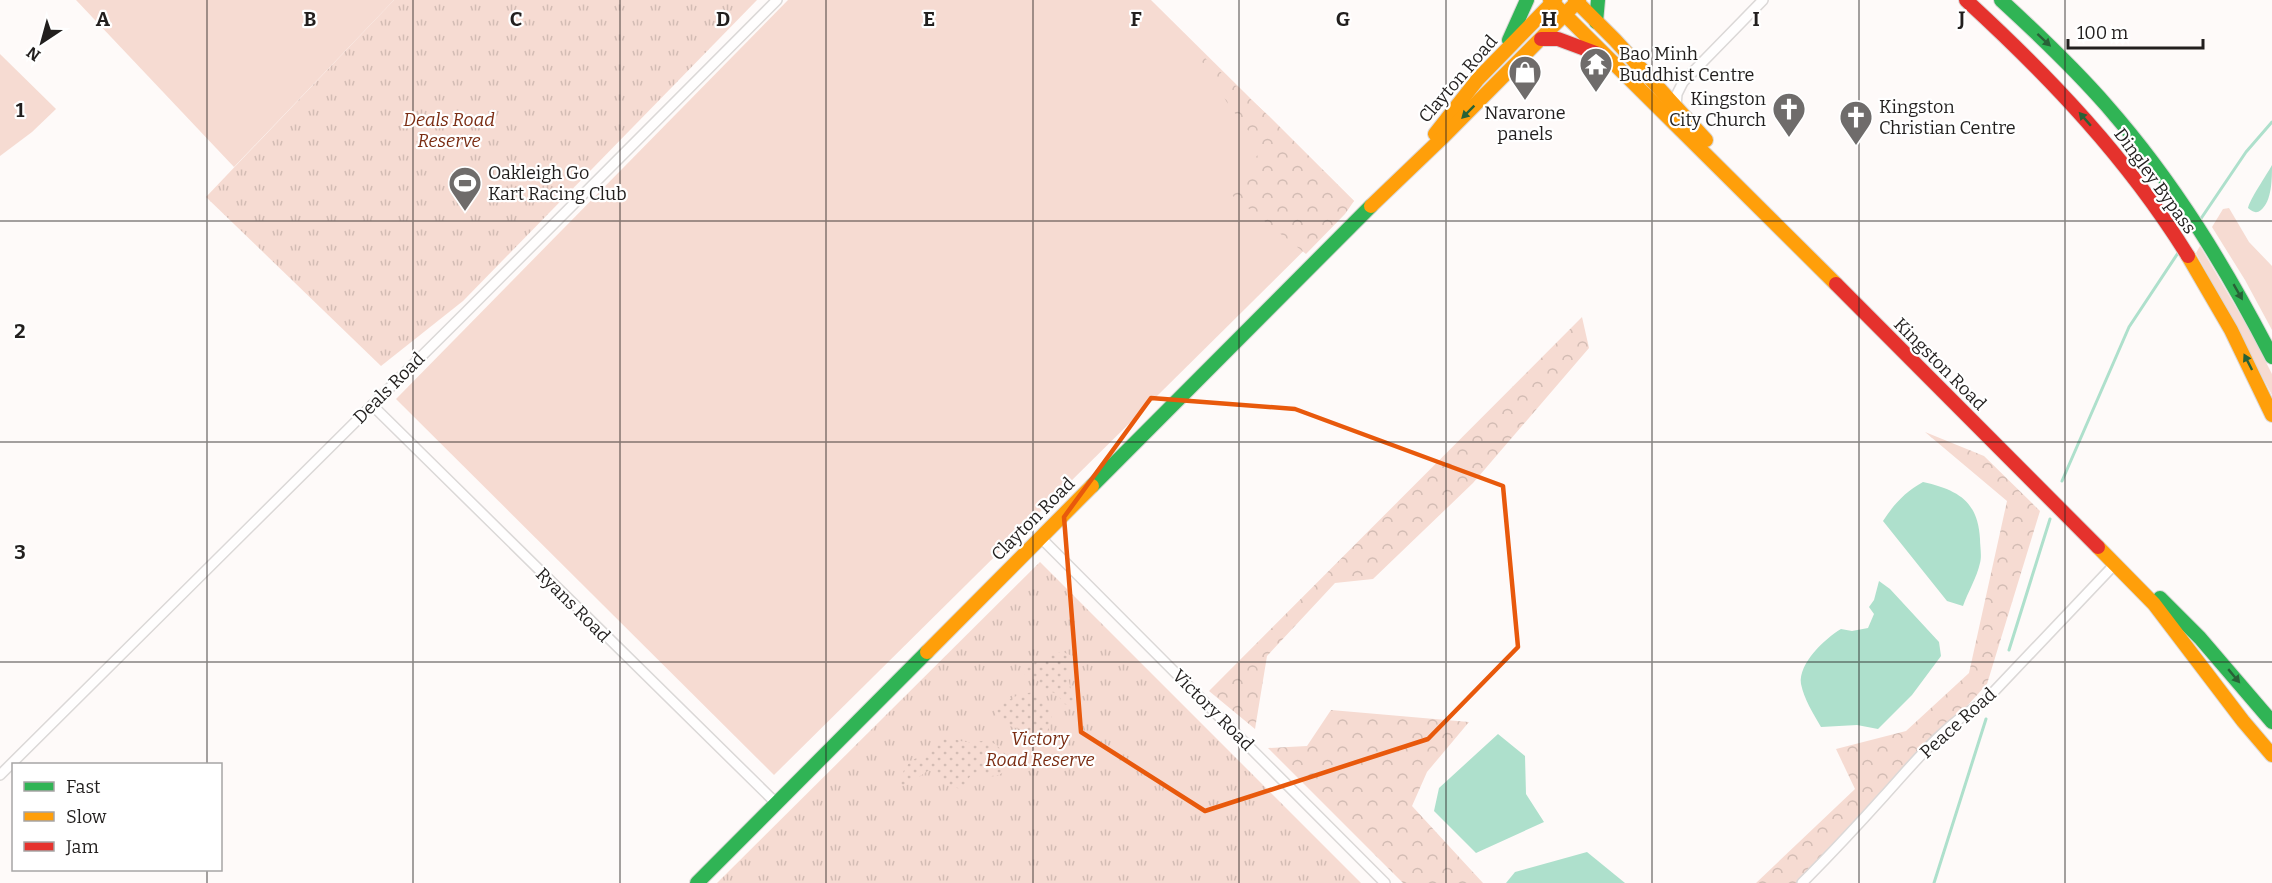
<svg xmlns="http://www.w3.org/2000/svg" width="2272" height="883" font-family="Bitter,serif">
  <defs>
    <pattern id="forest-crowns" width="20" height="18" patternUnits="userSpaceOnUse" patternTransform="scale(1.5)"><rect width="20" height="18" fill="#f6dbd2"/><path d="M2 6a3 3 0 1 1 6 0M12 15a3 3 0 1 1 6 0" fill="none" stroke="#d3bcb4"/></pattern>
    <pattern id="park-tufts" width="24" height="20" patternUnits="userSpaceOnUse" patternTransform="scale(1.5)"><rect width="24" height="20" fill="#f6dbd2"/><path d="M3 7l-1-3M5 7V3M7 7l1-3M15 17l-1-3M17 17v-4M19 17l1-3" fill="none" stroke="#d3bcb4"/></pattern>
    <pattern id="garden-dots" width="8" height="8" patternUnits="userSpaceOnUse" patternTransform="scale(1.5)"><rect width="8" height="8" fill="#f6dbd2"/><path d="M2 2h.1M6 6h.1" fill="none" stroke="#d3bcb4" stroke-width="1.8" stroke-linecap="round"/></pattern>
  </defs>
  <rect width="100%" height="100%" fill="#fefaf9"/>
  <g fill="#f6dbd2">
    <polygon points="76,0 394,0 234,167"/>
    <polygon points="788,0 1151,0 1354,201 774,775 396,399"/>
    <polygon points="0,54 56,109 32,132 0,156"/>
    <polygon points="2229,208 2249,242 2272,266 2272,330 2245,280 2212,227 2223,209"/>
    <polygon points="2200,246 2250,331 2272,374 2272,395 2196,253"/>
  </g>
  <g fill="url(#forest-crowns)">
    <polygon points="1193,47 1269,116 1354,201 1345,214 1306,254 1229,193 1262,149 1228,104"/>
    <polygon points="1582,317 1589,348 1473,483 1373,579 1335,583 1267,656 1255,729 1209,691"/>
    <polygon points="1925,432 1984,456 2040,511 1987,684 1883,799 1797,883 1756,883 1855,789 1836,749 1906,731 1969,673 2007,501"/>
    <polygon points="1331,710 1469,722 1427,772 1412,806 1483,883 1403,883 1268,748 1307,746"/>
  </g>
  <g fill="url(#park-tufts)">
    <polygon points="394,0 757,0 463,301 381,366 206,197"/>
    <polygon points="1040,562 1361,883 717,883"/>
  </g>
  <g fill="url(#garden-dots)">
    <polygon points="1063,652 1070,655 1067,673 1074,702 1070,705 1064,704 1057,694 1044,689 1036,678 1029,678 1025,675 1024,669 1053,653"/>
    <path d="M 1036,692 L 1052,710 C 1052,717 1052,728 1045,732 C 1038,735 1032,731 1026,730 C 1014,728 991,723 996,707 L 1020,694 Z"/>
    <path d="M 947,736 C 953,738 960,742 967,742 C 989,742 988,735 1006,755 L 1006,771 C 995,778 989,778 977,772 L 971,775 L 962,788 C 946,790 943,777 930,770 C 919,774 913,787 901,785 C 900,776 905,765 913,760 C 920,756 916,761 922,757 C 932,749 934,739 947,736 Z"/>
  </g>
  <g fill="#aee0cc">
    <path d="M 2272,165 C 2272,179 2272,201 2261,210 C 2256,214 2253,212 2248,208 C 2250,199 2266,176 2272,165 Z"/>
    <path d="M 1923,482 C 1958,490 1978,501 1980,539 C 1980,546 1982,556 1980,563 C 1977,577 1968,592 1963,606 L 1947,601 L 1883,521 C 1894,504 1905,492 1923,482 Z"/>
    <path d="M 1879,581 L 1890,589 L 1939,642 L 1941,656 L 1912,695 L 1878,729 L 1857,725 L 1821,727 C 1813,713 1804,699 1801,684 C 1798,663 1826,638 1841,629 L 1852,631 L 1868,628 L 1874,614 L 1869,607 L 1874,600 Z"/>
    <polygon points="1498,734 1525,756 1526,794 1544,822 1476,853 1434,811 1439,788"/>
    <polygon points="1587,852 1625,883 1506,883 1515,872"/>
  </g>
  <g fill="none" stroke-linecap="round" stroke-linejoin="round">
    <g stroke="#aee0cc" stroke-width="3">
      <polyline points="2200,220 2246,152 2272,122"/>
      <polyline points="2062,481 2129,327 2178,253"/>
      <polyline points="2009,650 2050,519"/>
      <polyline points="1934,883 1986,719"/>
    </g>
    <defs>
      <g id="street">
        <polyline points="1676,107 1677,94 1683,82 1763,0"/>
        <polyline points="372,405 776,803"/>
        <polyline points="1040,537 1385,883"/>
        <polyline points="0,775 464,314 777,0"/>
        <path d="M 1802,883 C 1830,855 1857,826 1884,796 C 1914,763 1944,725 1984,702 L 2115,564"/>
      </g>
      <g id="fast">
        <path d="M 2001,0 C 2038,34 2074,68 2107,106 C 2174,182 2226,268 2272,357"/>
        <polyline points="1596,22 1598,0"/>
        <polyline points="1509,40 1527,0"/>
        <polyline points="1092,486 1371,206"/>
        <polyline points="2160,598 2200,638 2272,722"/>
        <polyline points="697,883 927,652"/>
      </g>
      <g id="slow">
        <polyline points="1550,0 1836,284"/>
        <polyline points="1575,0 1615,40 1706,140"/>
        <polyline points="1435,134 1478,79 1555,0"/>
        <polyline points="1371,206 1442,138 1579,0"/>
        <polyline points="2188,256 2231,330 2272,415"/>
        <polyline points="2098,547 2154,604 2243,721 2272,755"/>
        <polyline points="927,652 1092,486"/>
      </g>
      <g id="jam">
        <path d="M 1966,0 C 2050,77 2128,159 2188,256"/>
        <polyline points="1541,39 1558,39 1601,55"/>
        <polyline points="1836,284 2098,547"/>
      </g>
    </defs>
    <use href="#street" stroke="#dbd8d7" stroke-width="12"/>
    <use href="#fast" stroke="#dbd8d7" stroke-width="16"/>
    <use href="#slow" stroke="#dbd8d7" stroke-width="16"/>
    <use href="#jam" stroke="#dbd8d7" stroke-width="16"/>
    <use href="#street" stroke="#fffefe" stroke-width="9"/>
    <use href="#fast" stroke="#30b455" stroke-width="14"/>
    <use href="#slow" stroke="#ff9f0a" stroke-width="14"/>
    <use href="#jam" stroke="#e5322d" stroke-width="14"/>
  </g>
  <defs><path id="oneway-solid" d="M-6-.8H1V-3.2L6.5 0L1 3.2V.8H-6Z" transform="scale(1.5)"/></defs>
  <g fill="#286237">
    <use href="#oneway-solid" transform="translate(2044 40) rotate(43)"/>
    <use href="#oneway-solid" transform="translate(1468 112) rotate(135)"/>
    <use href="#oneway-solid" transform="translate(2085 119) rotate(-131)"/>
    <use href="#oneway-solid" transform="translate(2238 292) rotate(60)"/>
    <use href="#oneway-solid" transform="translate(2248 362) rotate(-117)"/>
    <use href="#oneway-solid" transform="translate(2234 676) rotate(50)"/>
  </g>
  <path fill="none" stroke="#e8590c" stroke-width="4.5" stroke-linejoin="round" d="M 1151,398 L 1295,409 L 1503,486 L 1518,647 L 1428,739 L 1205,811 L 1081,732 L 1064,517 Z"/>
  <path fill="none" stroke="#221f1e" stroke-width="1.5" stroke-opacity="0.55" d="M 207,0 L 207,764M 413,0 L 413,883M 620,0 L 620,883M 826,0 L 826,883M 1033,0 L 1033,883M 1239,0 L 1239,883M 1446,0 L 1446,883M 1652,0 L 1652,883M 1859,0 L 1859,883M 2065,0 L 2065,883M 0,221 L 2272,221M 0,442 L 2272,442M 0,662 L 2272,662M 207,870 L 207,883"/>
  <defs>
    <symbol id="temple-pin" viewBox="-11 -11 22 30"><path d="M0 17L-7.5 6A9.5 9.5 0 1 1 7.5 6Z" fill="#6f6c6b" stroke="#fff"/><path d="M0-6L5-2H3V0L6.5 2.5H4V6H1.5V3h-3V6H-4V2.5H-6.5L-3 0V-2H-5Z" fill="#fff"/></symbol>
    <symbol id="shop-pin" viewBox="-11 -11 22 30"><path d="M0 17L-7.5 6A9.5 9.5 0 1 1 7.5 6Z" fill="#6f6c6b" stroke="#fff"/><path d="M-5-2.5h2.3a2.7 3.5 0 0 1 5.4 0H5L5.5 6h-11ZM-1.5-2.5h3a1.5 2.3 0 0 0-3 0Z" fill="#fff"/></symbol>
    <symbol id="church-pin" viewBox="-11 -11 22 30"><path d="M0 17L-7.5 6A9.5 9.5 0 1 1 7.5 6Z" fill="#6f6c6b" stroke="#fff"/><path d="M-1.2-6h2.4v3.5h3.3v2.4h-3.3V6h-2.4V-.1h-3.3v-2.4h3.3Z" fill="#fff"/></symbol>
    <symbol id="stadium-pin" viewBox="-11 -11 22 30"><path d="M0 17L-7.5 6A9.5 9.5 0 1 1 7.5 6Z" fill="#6f6c6b" stroke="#fff"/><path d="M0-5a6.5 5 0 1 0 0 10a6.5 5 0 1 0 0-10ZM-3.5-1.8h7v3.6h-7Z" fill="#fff"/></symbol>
  </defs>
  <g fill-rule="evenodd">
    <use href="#temple-pin" x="1577" y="45" width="38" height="52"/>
    <use href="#shop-pin" x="1506" y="53" width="38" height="52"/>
    <use href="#church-pin" x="1770" y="90" width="38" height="52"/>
    <use href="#church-pin" x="1837" y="98" width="38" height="52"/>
    <use href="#stadium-pin" x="446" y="164" width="38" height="52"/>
  </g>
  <g text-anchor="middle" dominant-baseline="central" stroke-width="4.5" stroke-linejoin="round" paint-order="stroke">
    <g font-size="18" fill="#221f1e" stroke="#fff" text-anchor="start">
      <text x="1619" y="54">Bao Minh<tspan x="1619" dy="21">Buddhist Centre</tspan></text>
      <text x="1766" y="99" text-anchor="end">Kingston<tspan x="1766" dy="21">City Church</tspan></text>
      <text x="1879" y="107">Kingston<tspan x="1879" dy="21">Christian Centre</tspan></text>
      <text x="1525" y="113" text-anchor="middle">Navarone<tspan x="1525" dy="21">panels</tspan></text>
      <text x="488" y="173">Oakleigh Go<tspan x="488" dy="21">Kart Racing Club</tspan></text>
    </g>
    <g font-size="18" fill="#221f1e" stroke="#fff">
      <text transform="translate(1458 79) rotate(-49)">Clayton Road</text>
      <text transform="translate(2155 181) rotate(54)">Dingley Bypass</text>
      <text transform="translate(1940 364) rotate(45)">Kingston Road</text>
      <text transform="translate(389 388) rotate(-45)">Deals Road</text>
      <text transform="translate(1033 519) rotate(-45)">Clayton Road</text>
      <text transform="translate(573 605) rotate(45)">Ryans Road</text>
      <text transform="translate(1213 710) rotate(45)">Victory Road</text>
      <text transform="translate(1958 723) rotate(-42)">Peace Road</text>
    </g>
    <g font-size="18" font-style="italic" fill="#7a2c12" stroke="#fff">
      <text x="449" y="120">Deals Road<tspan x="449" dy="21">Reserve</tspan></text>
      <text x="1040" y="739">Victory<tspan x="1040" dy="21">Road Reserve</tspan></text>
    </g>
  </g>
  <g font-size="20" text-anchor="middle" font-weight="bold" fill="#221f1e" stroke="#fff" stroke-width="4.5" stroke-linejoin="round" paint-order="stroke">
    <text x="103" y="26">A</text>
    <text x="310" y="26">B</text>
    <text x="516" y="26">C</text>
    <text x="723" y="26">D</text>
    <text x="929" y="26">E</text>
    <text x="1136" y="26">F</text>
    <text x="1343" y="26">G</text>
    <text x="1549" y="26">H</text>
    <text x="1756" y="26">I</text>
    <text x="1962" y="26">J</text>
    <text x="20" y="117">1</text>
    <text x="20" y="338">2</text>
    <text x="20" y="559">3</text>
  </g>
  <rect x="12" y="763" width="210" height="108" fill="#ffffff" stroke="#a7a5a5" stroke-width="1.5"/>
  <rect x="24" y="782" width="30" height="9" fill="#30b455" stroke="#a7a5a5" stroke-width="1.5"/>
  <text x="66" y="793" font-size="18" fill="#221f1e">Fast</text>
  <rect x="24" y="812" width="30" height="9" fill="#ff9f0a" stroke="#a7a5a5" stroke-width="1.5"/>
  <text x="66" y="823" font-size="18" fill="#221f1e">Slow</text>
  <rect x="24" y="842" width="30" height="9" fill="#e5322d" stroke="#a7a5a5" stroke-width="1.5"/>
  <text x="66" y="853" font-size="18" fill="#221f1e">Jam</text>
  <g transform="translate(42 42) rotate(216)" stroke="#ffffff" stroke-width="4.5" paint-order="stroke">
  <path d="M0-4.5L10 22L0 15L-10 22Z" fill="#221f1e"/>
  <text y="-9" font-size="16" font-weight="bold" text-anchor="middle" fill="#221f1e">N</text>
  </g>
  <path d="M2068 39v9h135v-9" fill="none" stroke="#221f1e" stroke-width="3"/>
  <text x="2077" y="39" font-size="18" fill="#221f1e" stroke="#ffffff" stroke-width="4.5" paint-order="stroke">100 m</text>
</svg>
